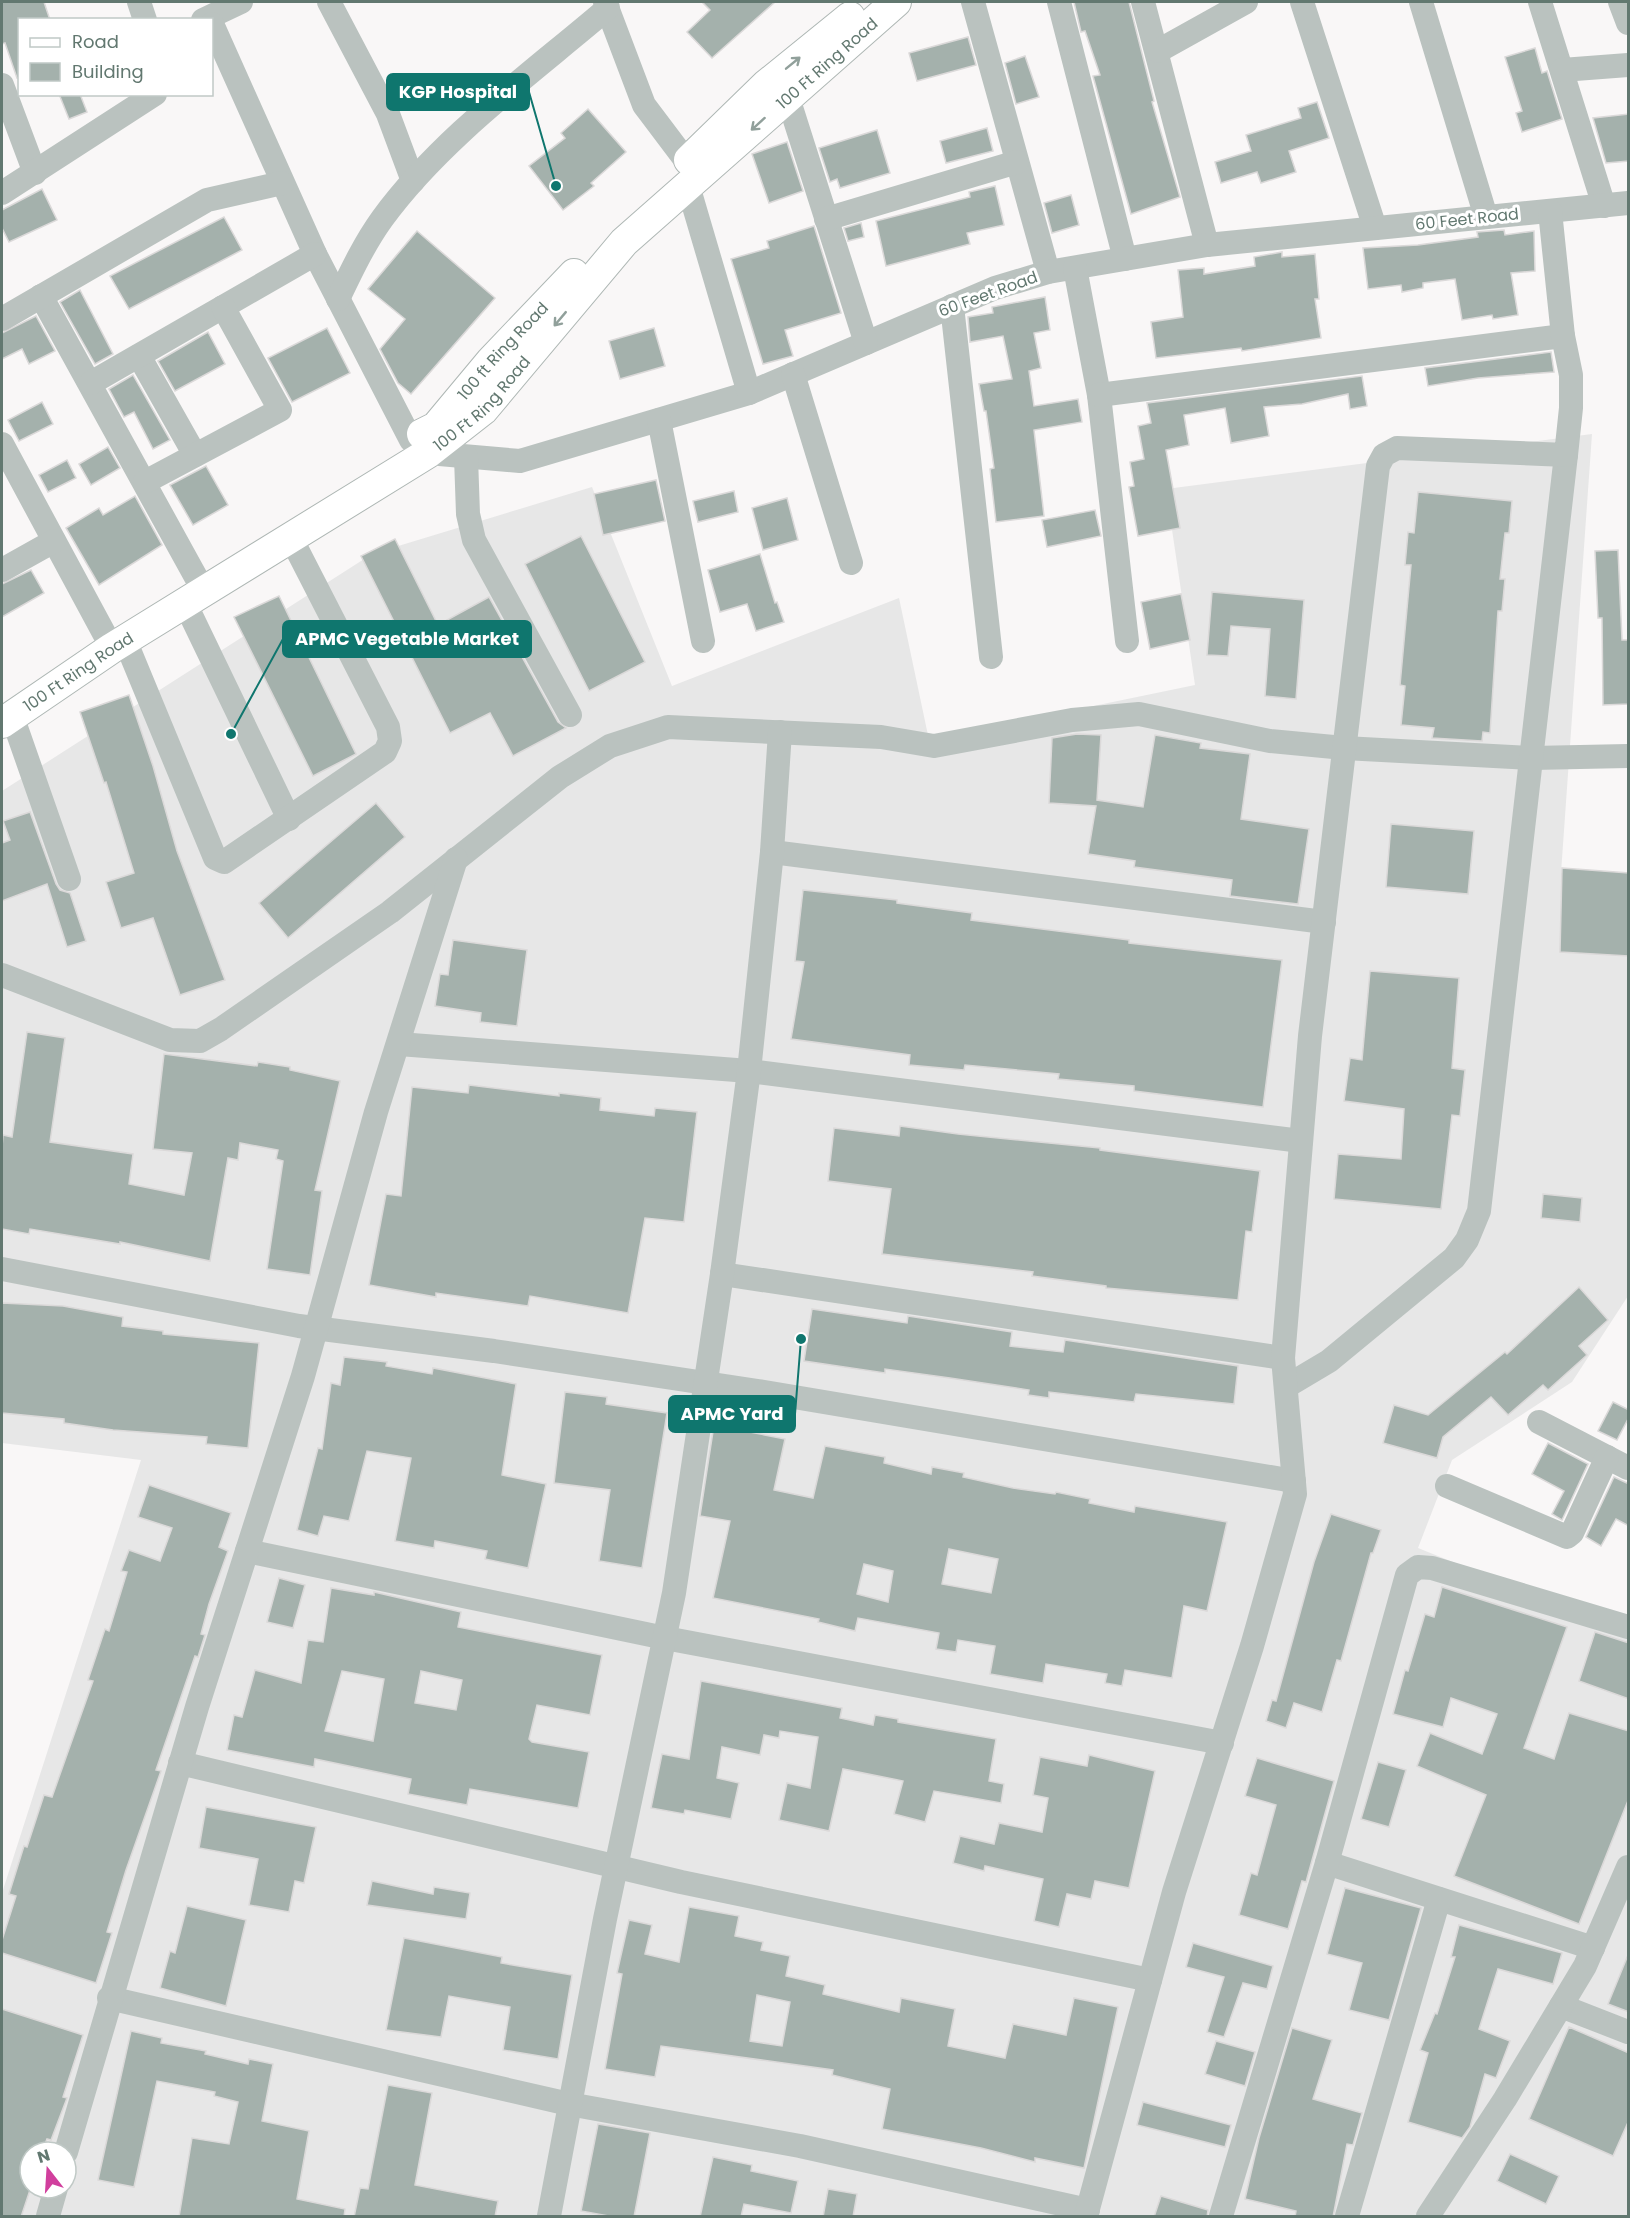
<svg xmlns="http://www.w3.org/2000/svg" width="1630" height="2218" font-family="Poppins,sans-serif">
  <rect width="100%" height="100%" fill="#f9f7f7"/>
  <path fill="#e7e7e7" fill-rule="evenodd" d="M 1592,434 L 1561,873 L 1628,878 L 1628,1296 L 1572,1382 L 1452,1460 L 1418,1548 L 1628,1632 L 1628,2216 L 2,2216 L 2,1893 L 141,1460 L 2,1443 L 2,791 L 372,554 L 592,487 L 672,686 L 899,598 L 929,740 L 1195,685 L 1166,489 ZM 30,2152 L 66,2152 L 66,2188 L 30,2188 Z"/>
  <g fill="#a4b1ac" stroke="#dbd9d9" stroke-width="1.5" fill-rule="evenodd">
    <polygon points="2,2 44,2 50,20 20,20 20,77 17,78 5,43 2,44"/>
    <polygon points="702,2 775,2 712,58 687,32 710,10"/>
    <polygon points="1074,2 1129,2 1154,101 1152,102 1180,197 1131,214 1093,76 1100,75 1085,31 1081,32"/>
    <polygon points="968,37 976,65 917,81 909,53"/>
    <polygon points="1535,48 1542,73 1547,71 1562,119 1522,132 1516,113 1522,111 1505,57"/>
    <polygon points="1025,56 1039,97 1016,104 1005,63"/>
    <polygon points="59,94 80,94 87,112 69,119"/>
    <polygon points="1317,102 1329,138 1289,151 1296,172 1261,183 1257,172 1221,183 1215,162 1251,151 1246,135 1301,118 1298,108"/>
    <polygon points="588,109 626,152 591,183 594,186 563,210 529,166 565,138 561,133"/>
    <polygon points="1629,114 1629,161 1606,163 1593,118"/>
    <polygon points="987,128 993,151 946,163 940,141"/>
    <polygon points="877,130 890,173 840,188 837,179 830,182 819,148"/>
    <polygon points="787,142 803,191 769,203 752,154"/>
    <polygon points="995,186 1004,225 967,233 970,244 886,266 876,221 970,197 969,192"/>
    <polygon points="42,189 57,220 9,242 2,228 2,210"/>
    <polygon points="1071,195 1079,225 1052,233 1044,203"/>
    <polygon points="224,217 242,250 129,309 110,276"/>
    <polygon points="861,223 864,237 848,241 844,228"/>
    <polygon points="814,226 841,313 785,330 793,356 763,364 731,259 769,248 767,241"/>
    <polygon points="1504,230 1505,235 1534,231 1535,271 1511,273 1518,315 1493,319 1492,315 1462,320 1455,279 1423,283 1423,288 1402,292 1401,285 1368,289 1363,248 1418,245 1478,237 1477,232"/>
    <polygon points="417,231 495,298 411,394 398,383 380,349 405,319 368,289"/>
    <polygon points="1282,252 1282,257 1315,254 1319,299 1315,299 1321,338 1242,351 1241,348 1156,358 1151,322 1183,317 1178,270 1204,268 1204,274 1255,266 1254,257"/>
    <polygon points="80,290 113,354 95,364 60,302"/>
    <polygon points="1045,297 1050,330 1034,333 1041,368 1029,371 1034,406 1078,399 1082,422 1034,430 1044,516 996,522 990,469 994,468 986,411 984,411 979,384 1012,379 1003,336 970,342 968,317 993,313 992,307"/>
    <polygon points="36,316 55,351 29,364 22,349 2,359 2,333"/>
    <polygon points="327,328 350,373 292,402 268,358"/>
    <polygon points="654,328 665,366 620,379 609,341"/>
    <polygon points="208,332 225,364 175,391 158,361"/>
    <polygon points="1551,352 1554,372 1478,378 1428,386 1425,368"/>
    <polygon points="133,375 170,440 153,449 134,412 124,417 109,389"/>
    <polygon points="1362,376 1367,406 1350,409 1348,394 1302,404 1264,407 1269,436 1231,443 1225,408 1184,415 1189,445 1166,450 1180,528 1138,536 1129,487 1134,486 1130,462 1144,459 1138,426 1151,423 1147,403"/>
    <polygon points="42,402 53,424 19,441 8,420"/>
    <polygon points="108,447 120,468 91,485 79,464"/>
    <polygon points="67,460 76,478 48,492 39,475"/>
    <polygon points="206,466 228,505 193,525 170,485"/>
    <polygon points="656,480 665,521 603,535 594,494"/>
    <polygon points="734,491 738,512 698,522 693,501"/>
    <polygon points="1418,492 1512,501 1509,533 1505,533 1500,579 1505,579 1502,611 1498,611 1490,733 1483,732 1482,741 1432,738 1434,728 1401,725 1405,686 1400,685 1411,565 1405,565 1408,532 1414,533"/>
    <polygon points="135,496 162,545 99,585 66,528 99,508 103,515"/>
    <polygon points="787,498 798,540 763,550 752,508"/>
    <polygon points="1095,510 1101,536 1047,547 1042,520"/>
    <polygon points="581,536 645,662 589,691 525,564"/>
    <polygon points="395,539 438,625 489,597 558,722 566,728 513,756 490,713 450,733 361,556"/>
    <polygon points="1618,550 1622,640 1628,640 1629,704 1603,705 1602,618 1598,618 1595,551"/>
    <polygon points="760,554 775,603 777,602 784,622 756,631 747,604 720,612 708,570"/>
    <polygon points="31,570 44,593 2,617 2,584"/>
    <polygon points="1212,592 1304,600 1296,699 1265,696 1270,629 1231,626 1228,656 1207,655"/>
    <polygon points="1181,594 1190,640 1150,649 1141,602"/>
    <polygon points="279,596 356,754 313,776 234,617"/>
    <polygon points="129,695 153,766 177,851 225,980 180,995 153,918 121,928 106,882 134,873 106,782 104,783 80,712"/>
    <polygon points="1077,734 1101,735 1097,800 1143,807 1155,735 1201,743 1200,748 1250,754 1241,819 1309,829 1298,904 1230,896 1232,880 1134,867 1135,861 1088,854 1096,806 1049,803 1052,738"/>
    <polygon points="376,803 405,837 288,938 259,903"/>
    <polygon points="30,812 56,884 60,890 70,893 86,941 67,947 47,884 2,901 2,843 10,840 3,821"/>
    <polygon points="1391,824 1474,831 1468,894 1386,887"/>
    <polygon points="1562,868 1629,873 1629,956 1560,952"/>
    <polygon points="803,890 897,900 897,903 972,913 971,920 1129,940 1129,943 1282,960 1263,1107 1134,1091 1134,1086 1058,1079 1059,1074 965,1065 964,1070 909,1065 910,1055 791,1039 804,962 795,961"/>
    <polygon points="453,940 527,950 517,1026 480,1022 481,1013 435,1006 440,974 448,975"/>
    <polygon points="1370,971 1459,978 1452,1068 1465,1070 1460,1116 1452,1115 1441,1209 1334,1199 1338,1154 1401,1159 1404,1109 1344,1101 1350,1058 1362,1060"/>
    <polygon points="27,1032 65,1038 50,1142 133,1154 129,1184 184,1195 192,1153 153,1149 164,1054 257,1066 258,1062 290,1067 290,1070 340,1081 315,1190 322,1191 310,1275 267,1269 283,1161 276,1159 278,1150 240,1143 238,1160 228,1158 210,1261 120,1242 120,1244 30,1229 29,1234 2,1229 2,1147 3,1135 12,1137"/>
    <polygon points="469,1085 559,1096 559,1093 601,1098 600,1110 654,1116 655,1108 697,1112 684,1222 645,1218 628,1313 530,1296 528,1306 436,1293 436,1297 369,1285 386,1194 401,1196 412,1087 468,1093"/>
    <polygon points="900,1126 958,1134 1100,1148 1100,1150 1260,1171 1252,1232 1246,1231 1238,1300 1106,1288 1106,1286 1032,1276 1033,1272 882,1254 891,1189 828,1181 834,1128 899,1136"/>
    <polygon points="1543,1194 1582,1198 1580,1222 1541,1218"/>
    <polygon points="1579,1287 1608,1320 1579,1346 1587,1355 1548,1390 1543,1385 1508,1415 1491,1397 1443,1437 1437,1458 1383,1443 1394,1405 1428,1415 1505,1352 1507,1354"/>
    <polygon points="2,1303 63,1306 123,1317 122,1326 163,1331 163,1334 259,1343 248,1448 206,1444 207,1437 113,1430 64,1423 64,1419 2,1413"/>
    <polygon points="812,1309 907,1323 908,1316 1012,1332 1010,1346 1063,1352 1065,1340 1238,1366 1234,1404 1136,1394 1134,1402 1049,1392 1049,1398 1028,1395 1029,1390 950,1378 885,1369 885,1373 804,1361"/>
    <polygon points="344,1357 387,1362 386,1366 432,1374 433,1368 516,1384 502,1475 546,1484 528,1568 485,1559 487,1551 435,1541 434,1548 395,1541 411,1458 367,1451 349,1521 324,1516 318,1536 297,1530 318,1448 322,1449 331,1383 340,1385"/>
    <polygon points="565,1392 607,1397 606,1404 667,1413 642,1568 599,1561 610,1490 554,1483"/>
    <polygon points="1613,1402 1629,1410 1629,1417 1617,1440 1598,1431"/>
    <path d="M 714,1425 L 785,1439 L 774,1490 L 813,1498 L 825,1446 L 885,1457 L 884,1463 L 931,1474 L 932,1467 L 964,1473 L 963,1477 L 1013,1488 L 1055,1494 L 1056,1492 L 1090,1499 L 1089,1503 L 1134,1512 L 1135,1506 L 1227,1522 L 1207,1611 L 1184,1606 L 1172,1678 L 1125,1670 L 1122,1686 L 1105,1683 L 1107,1674 L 1046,1664 L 1043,1683 L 990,1674 L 995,1646 L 958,1640 L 956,1652 L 936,1649 L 939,1633 L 858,1618 L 855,1631 L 818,1622 L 819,1619 L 713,1598 L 730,1521 L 700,1516 ZM 949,1549 L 998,1559 L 991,1593 L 942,1584 ZM 864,1564 L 893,1571 L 888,1602 L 857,1594 Z"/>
    <polygon points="1548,1443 1588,1464 1562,1520 1552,1514 1564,1491 1532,1474"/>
    <polygon points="1614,1477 1629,1484 1629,1526 1616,1519 1601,1546 1586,1537"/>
    <polygon points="149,1485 231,1513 219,1547 228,1551 209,1604 201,1634 205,1635 198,1657 195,1656 156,1770 161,1771 126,1870 107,1932 112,1933 96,1983 2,1953 2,1940 16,1896 9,1894 24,1846 27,1847 44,1795 52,1797 93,1681 88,1680 105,1629 109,1631 127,1572 121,1571 129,1550 160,1561 172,1528 138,1517"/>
    <polygon points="1331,1514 1381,1530 1373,1553 1371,1553 1341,1661 1337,1660 1322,1712 1294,1703 1286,1728 1266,1721 1272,1700 1276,1701 1314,1562"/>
    <polygon points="279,1578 305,1585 293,1628 267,1622"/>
    <polygon points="1442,1587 1567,1627 1524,1748 1554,1759 1569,1713 1629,1731 1629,1798 1579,1924 1454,1876 1486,1795 1417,1766 1430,1733 1482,1754 1497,1714 1451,1698 1443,1727 1393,1714 1405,1670 1408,1671 1425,1614 1434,1617"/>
    <path d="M 331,1588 L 374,1595 L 374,1592 L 461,1612 L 458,1627 L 602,1655 L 590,1715 L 537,1705 L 529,1739 L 532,1742 L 589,1752 L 578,1808 L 470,1789 L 467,1805 L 408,1794 L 411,1779 L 315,1759 L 314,1767 L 227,1750 L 234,1715 L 242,1717 L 255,1670 L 301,1683 L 308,1640 L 323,1642 ZM 342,1671 L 384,1679 L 373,1741 L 325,1731 ZM 421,1671 L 462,1680 L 456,1710 L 415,1703 Z"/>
    <polygon points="1595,1632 1629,1643 1629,1699 1579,1681"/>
    <polygon points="701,1681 842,1708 840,1718 873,1725 875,1715 898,1719 898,1722 996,1739 989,1781 1004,1784 1001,1803 934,1791 925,1822 894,1814 903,1781 843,1769 829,1831 779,1820 787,1783 810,1788 818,1737 780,1731 779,1738 764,1735 760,1755 722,1747 717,1778 739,1783 731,1819 685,1810 684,1814 651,1808 662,1754 689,1759"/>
    <polygon points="1089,1755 1155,1771 1129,1888 1095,1881 1091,1899 1067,1894 1059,1927 1034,1921 1043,1879 985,1866 984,1871 953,1863 960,1836 994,1844 999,1823 1042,1832 1048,1798 1033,1795 1040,1757 1087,1766"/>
    <polygon points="1257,1758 1334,1781 1306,1882 1302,1881 1288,1929 1239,1915 1251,1873 1257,1875 1276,1805 1245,1796"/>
    <polygon points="1378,1762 1406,1770 1389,1827 1361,1819"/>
    <polygon points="206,1807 316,1827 304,1883 295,1881 289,1912 249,1905 258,1859 199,1848"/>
    <polygon points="372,1881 433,1894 434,1887 470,1893 466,1919 367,1905"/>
    <polygon points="1345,1888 1421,1908 1389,2020 1349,2010 1362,1963 1327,1954"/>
    <polygon points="187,1906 246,1920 226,2006 160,1988 170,1951 175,1953"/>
    <path d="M 689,1907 L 739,1916 L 735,1936 L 763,1942 L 761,1950 L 790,1956 L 786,1976 L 825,1985 L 823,1994 L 899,2012 L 901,1998 L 955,2009 L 948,2046 L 1005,2058 L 1013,2024 L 1066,2035 L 1074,1998 L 1118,2007 L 1084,2168 L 1035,2158 L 1035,2162 L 981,2148 L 882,2129 L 890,2089 L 832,2075 L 833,2070 L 661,2046 L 655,2077 L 605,2069 L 622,1974 L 617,1973 L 629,1920 L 652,1925 L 645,1954 L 679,1962 ZM 757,1995 L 790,2002 L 782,2046 L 750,2041 Z"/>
    <polygon points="1459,1925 1562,1953 1553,1984 1498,1969 1479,2029 1510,2041 1496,2078 1485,2074 1470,2127 1462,2138 1408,2122 1428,2053 1420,2050 1435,2013 1437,2014 1455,1957 1451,1957"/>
    <polygon points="404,1938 502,1957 501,1963 572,1975 558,2059 503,2050 510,2007 449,1996 441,2037 386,2030"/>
    <polygon points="1193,1943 1273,1966 1267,1989 1243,1983 1224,2037 1207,2032 1224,1977 1186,1967"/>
    <polygon points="1628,1955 1629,1955 1629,2012 1608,2004"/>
    <polygon points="2,2009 83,2035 63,2097 67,2098 51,2140 47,2139 42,2152 30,2152 30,2190 21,2217 2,2217"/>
    <polygon points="1569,2027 1629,2053 1629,2120 1613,2156 1529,2119"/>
    <polygon points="1292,2028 1332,2040 1313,2099 1362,2113 1353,2145 1347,2144 1333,2217 1295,2217 1296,2211 1245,2199 1259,2138"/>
    <polygon points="131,2031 162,2038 161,2043 206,2051 205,2054 248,2064 249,2059 273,2064 262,2121 309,2131 297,2199 345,2209 344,2217 179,2217 192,2138 229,2144 238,2102 214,2096 215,2092 157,2081 134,2187 98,2180"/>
    <polygon points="1216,2041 1255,2052 1245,2086 1205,2074"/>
    <polygon points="388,2085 432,2093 415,2185 498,2201 495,2217 354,2217 360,2188 368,2189"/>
    <polygon points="1143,2102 1231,2125 1225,2147 1137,2125"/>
    <polygon points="598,2124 650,2133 634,2217 614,2217 581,2211"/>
    <polygon points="1510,2154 1559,2176 1546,2204 1497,2181"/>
    <polygon points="713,2157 752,2165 751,2171 798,2181 791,2213 744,2204 741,2217 700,2217"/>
    <polygon points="828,2189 857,2194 853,2217 823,2217"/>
    <polygon points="1161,2196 1208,2210 1207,2217 1154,2217"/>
  </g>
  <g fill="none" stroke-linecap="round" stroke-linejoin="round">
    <defs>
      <g id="major">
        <polyline points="689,160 766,85 850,17"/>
        <path id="s1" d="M 422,434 L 436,427 L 491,361 L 574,274"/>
        <path id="s2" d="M 2,723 L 112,648 L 428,453 L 483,410 L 624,242 L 896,2"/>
      </g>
    </defs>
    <use href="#major" stroke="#aeb7b4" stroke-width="32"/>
    <g stroke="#bac2bf" stroke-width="24">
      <polyline points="139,2 145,20"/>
      <polyline points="329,2 388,114 413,181"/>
      <polyline points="605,2 644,105 687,162"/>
      <polyline points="973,2 1048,272"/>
      <polyline points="1059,2 1125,259"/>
      <polyline points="1143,2 1207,245"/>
      <polyline points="1302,2 1375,228"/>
      <polyline points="1421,2 1486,217"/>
      <polyline points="1540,2 1604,206"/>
      <polyline points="1620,2 1628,23"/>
      <polyline points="203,20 241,2"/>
      <polyline points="212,24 315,254 411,440 428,453 520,461 749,393 995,288 1048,272 1207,245 1628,203"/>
      <polyline points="1158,51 1246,2"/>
      <polyline points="1562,70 1628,65"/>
      <polyline points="2,85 35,173"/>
      <polyline points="788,98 866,343"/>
      <polyline points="688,186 749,393"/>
      <polyline points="2,193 155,94"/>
      <polyline points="826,219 1017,162"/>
      <polyline points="1075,268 1099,395 1127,641"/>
      <polyline points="41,296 197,579"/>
      <path d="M 338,299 C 351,272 364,244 382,219 C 441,138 532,73 608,8"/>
      <polyline points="952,306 991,657"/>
      <polyline points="2,319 207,200 282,183"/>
      <polyline points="139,356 195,455"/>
      <polyline points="793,374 851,563"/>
      <polyline points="91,383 315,254"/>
      <polyline points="1099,395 1563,336"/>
      <polyline points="659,420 703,641"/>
      <polyline points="2,444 112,648"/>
      <polyline points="466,457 468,514 474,540 570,715"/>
      <polyline points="145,482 280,410 223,307"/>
      <polyline points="2,570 54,541"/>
      <polyline points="185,603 289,819"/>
      <polyline points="125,640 215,858 224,862 385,752 390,741 388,727 291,538"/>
      <polyline points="12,716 69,879"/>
      <polyline points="772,852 1324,922"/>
      <polyline points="2,975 170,1040 200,1041 221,1029 390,912 560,777 610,746 668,727 881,737 934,746 1072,720 1139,714 1270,741 1344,748 1532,758 1628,756"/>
      <polyline points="399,1044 749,1071 1301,1141"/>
      <polyline points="2,1269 299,1326 494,1351 758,1391 1294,1481"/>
      <polyline points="722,1274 1283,1358"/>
      <polyline points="1287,1386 1329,1361 1454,1258 1467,1240 1479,1211 1566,455"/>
      <polyline points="1539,1422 1628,1468"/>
      <polyline points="1447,1486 1567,1537 1572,1533 1607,1457"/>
      <polyline points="247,1551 665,1638 1222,1743"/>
      <polyline points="180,1763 681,1882 1150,1980"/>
      <polyline points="1327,1863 1593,1948"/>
      <polyline points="109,1998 569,2104 800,2146 1088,2210"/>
      <polyline points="1561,2006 1628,2032"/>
      <polyline points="66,2152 197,1707 303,1376 376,1112 456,859"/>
      <polyline points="48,2216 56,2188"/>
      <polyline points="549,2216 605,1919 674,1593 722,1274 749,1071 772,852 780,732"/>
      <polyline points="1086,2216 1174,1892 1252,1646 1295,1494 1283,1358 1310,1036 1378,466 1384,455 1397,448 1566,455 1571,408 1571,375 1563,336 1550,211"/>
      <polyline points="1221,2216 1327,1863 1407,1575 1418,1567 1432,1568 1628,1627"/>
      <polyline points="1347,2216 1439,1899"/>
      <polyline points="1428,2216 1505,2099 1585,1966 1628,1867"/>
    </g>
    <use href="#major" stroke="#fff" stroke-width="30"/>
  </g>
  <defs><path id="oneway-shaft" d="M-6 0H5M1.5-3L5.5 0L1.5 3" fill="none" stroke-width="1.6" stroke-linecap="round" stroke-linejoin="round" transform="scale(1.5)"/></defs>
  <g stroke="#91a09b">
    <use href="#oneway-shaft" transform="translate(793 63) rotate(-39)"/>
    <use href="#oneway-shaft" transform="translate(758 124) rotate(138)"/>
    <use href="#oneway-shaft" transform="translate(560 319) rotate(130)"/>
  </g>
  <g text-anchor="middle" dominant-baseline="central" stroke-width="6" stroke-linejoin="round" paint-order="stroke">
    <g font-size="16" fill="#627870" stroke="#fff">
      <text stroke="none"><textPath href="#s2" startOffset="1064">100 Ft Ring Road</textPath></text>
      <text transform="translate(1467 219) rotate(-6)">60 Feet Road</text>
      <text transform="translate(988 294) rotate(-20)">60 Feet Road</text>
      <text stroke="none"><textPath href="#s1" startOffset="117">100 ft Ring Road</textPath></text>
      <text stroke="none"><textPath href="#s2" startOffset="578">100 Ft Ring Road</textPath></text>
      <text stroke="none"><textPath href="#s2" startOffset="92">100 Ft Ring Road</textPath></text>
    </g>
  </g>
  <path fill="none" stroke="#0f766e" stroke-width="2" d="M556 186L529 92M231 734L283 639M801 1339L795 1414"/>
  <g fill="#0f766e" stroke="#fff" stroke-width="2">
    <circle cx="556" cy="186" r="6"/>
    <circle cx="231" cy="734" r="6"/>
    <circle cx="801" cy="1339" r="6"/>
  </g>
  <g fill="#0f766e" stroke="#0f766e" stroke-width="2">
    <rect x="387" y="74" width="142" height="36" rx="6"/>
    <rect x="283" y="621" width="248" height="36" rx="6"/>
    <rect x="669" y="1396" width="126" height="36" rx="6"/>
  </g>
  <g font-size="18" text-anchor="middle" font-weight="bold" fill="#fff">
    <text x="458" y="98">KGP Hospital</text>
    <text x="407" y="645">APMC Vegetable Market</text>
    <text x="732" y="1420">APMC Yard</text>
  </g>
  <rect width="1630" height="2218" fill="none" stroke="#627870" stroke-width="6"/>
  <rect x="18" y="18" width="195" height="78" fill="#ffffff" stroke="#c0c9c6" stroke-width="1.5"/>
  <rect x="30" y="38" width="30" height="9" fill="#ffffff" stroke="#c0c9c6" stroke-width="1.5"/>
  <text x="72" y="48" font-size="18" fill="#627870">Road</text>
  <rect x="30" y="63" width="30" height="18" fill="#a4b1ac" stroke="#c0c9c6" stroke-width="1.5"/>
  <text x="72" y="78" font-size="18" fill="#627870">Building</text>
  <g transform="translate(48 2170) rotate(343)"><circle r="28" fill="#ffffff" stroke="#c0c9c6" stroke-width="1.5"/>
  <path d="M0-4.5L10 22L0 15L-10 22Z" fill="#d13f9d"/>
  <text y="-9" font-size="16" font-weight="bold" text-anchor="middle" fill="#627870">N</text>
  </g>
</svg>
